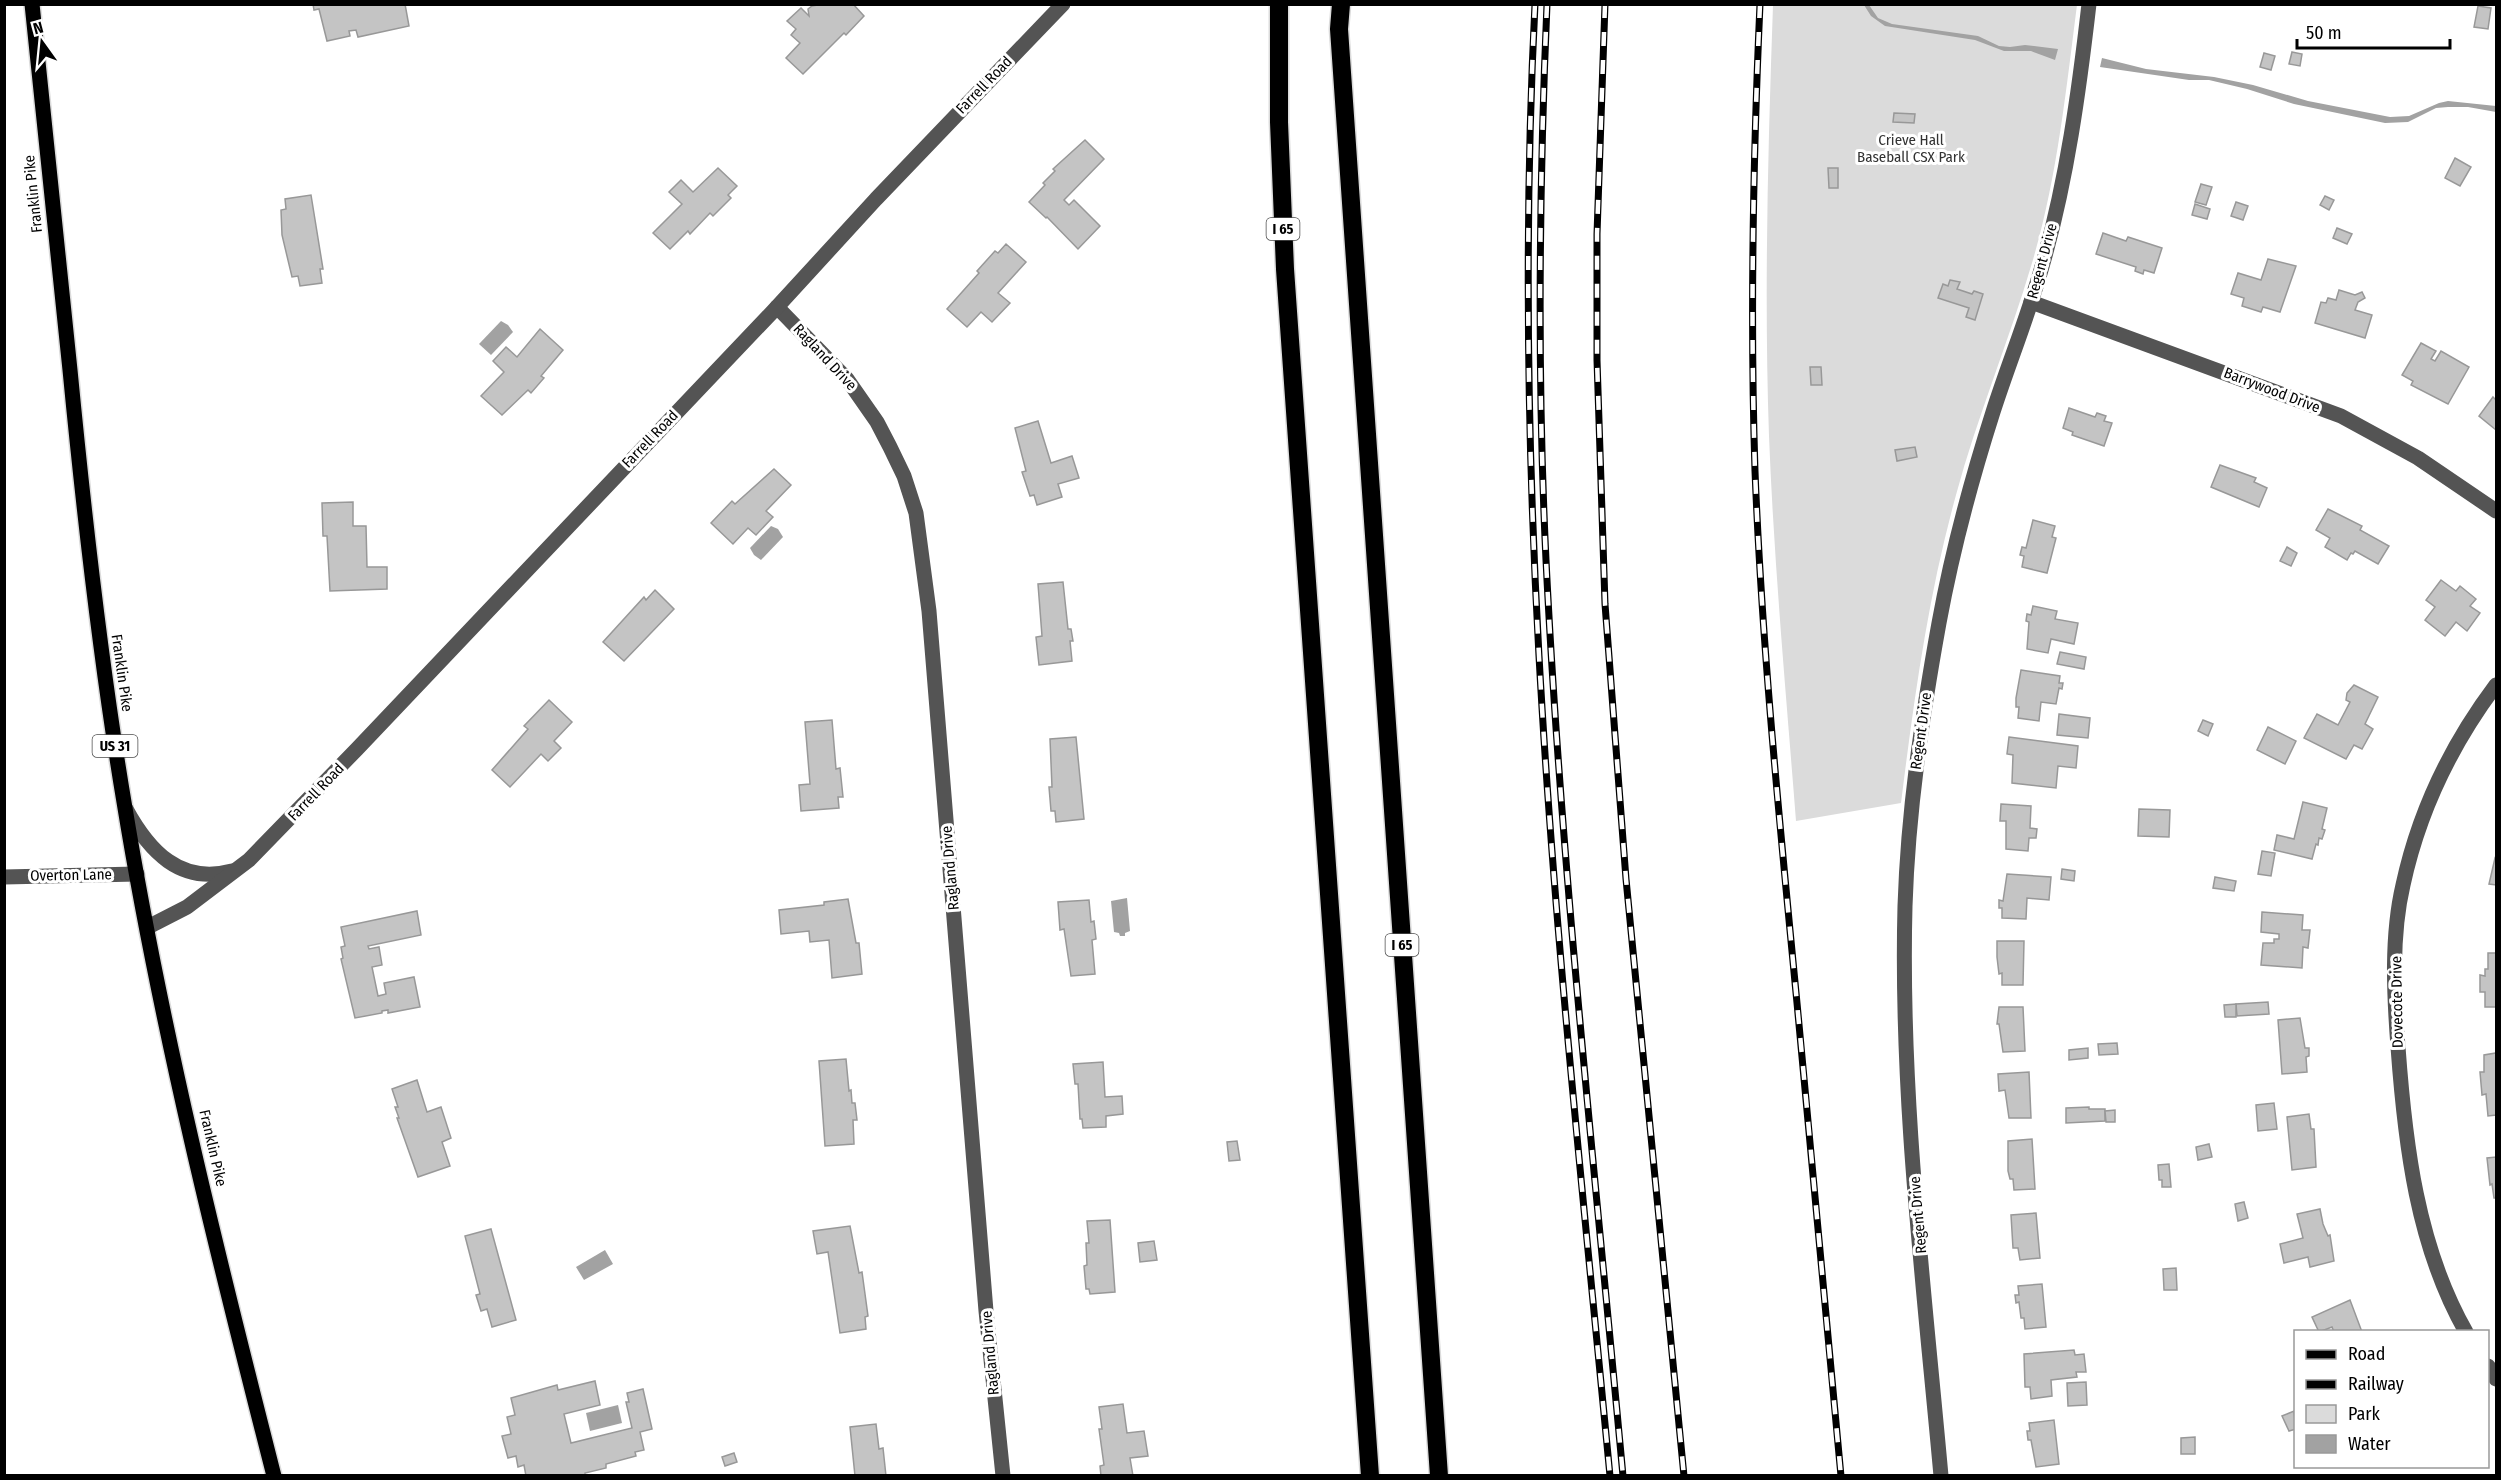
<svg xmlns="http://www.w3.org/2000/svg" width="2501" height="1480" font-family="'Fira Sans Condensed',sans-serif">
  <rect width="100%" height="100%" fill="#fff"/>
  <path fill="#dbdbdb" d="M 1773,5 L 2077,5 C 2066,90 2057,180 2032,263 C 2009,341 1977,417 1956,495 C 1928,596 1914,699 1901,803 L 1796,821 C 1786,693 1774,564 1769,436 C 1764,292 1768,148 1773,5 Z"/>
  <g fill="#a2a2a2">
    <polygon points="1864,5 1869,5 1878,18 1892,24 1978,36 1999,46 2010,47 2025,45 2058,49 2055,60 2031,51 2004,51 1975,40 1885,26 1871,16"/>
    <polygon points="2102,58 2146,69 2214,77 2253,85 2308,101 2390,117 2409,116 2439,103 2448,101 2496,106 2496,112 2468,107 2448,107 2436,108 2408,122 2385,123 2294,104 2247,89 2209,80 2189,80 2100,67"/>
    <polygon points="501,321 508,325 513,332 491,355 479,344"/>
    <polygon points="771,526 778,529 783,537 761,560 754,555 750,548"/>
    <polygon points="1127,898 1130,931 1125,933 1125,936 1120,936 1119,933 1114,932 1111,901"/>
    <polygon points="605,1250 613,1264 584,1280 576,1267"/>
    <polygon points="618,1405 622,1423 590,1431 586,1413"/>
  </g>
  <g fill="#c4c4c4" stroke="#989898" stroke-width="1.5">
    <polygon points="313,4 405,4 409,26 358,37 356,30 349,31 350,36 327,41 319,9 314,10"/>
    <polygon points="823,4 853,4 864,16 846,35 844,33 803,74 786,58 800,43 791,35 796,29 787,21 801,8 809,16 808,9 812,6"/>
    <polygon points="2478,6 2491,8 2488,29 2474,27"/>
    <polygon points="2292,52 2302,54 2300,66 2289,64"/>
    <polygon points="2264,53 2275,56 2271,70 2260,67"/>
    <polygon points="1894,113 1915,114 1914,123 1893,122"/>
    <polygon points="1085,140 1104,159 1064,200 1069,205 1074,200 1100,226 1078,249 1047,217 1046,218 1029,202 1045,185 1043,183 1055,171 1053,169"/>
    <polygon points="2455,158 2471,167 2460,186 2445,178"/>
    <polygon points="718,168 737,186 728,195 731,198 713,216 710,213 690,234 688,231 670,249 653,233 682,204 669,192 681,180 693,192"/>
    <polygon points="1828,168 1838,168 1838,188 1829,188"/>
    <polygon points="2201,184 2212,187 2206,205 2195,202"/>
    <polygon points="311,195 323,269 320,269 322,283 300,286 298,276 292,277 282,235 281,210 286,209 285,199"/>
    <polygon points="2325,196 2334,200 2329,210 2320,205"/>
    <polygon points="2236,202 2248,206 2243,220 2231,216"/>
    <polygon points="2195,204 2210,209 2207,219 2192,215"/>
    <polygon points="2337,228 2352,234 2347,244 2333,238"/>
    <polygon points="2103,233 2126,241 2128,237 2162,248 2154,273 2144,270 2143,274 2135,271 2136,267 2096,254"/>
    <polygon points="1006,244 1026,262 998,293 1010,303 992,322 981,312 967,327 947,309 979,273 977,271 995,251 998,253"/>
    <polygon points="2268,259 2296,266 2280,312 2263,307 2261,312 2242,306 2244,298 2231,294 2238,273 2261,280"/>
    <polygon points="1950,280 1960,282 1957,289 1972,294 1974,291 1983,294 1975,320 1966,317 1969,308 1938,298 1943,284 1948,286"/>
    <polygon points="2339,290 2355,295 2362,292 2365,298 2358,302 2355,310 2372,315 2365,338 2315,323 2321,302 2326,303 2328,298 2336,300"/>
    <polygon points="540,329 563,350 541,376 544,378 531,393 528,390 502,415 481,396 504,372 493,361 506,347 517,357"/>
    <polygon points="2421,343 2436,351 2431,359 2435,361 2441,351 2469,367 2448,404 2411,385 2413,381 2402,375"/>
    <polygon points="1810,367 1821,367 1822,385 1811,385"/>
    <polygon points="2493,397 2496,400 2496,430 2479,416"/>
    <polygon points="2069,408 2095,417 2097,413 2106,416 2104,421 2112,423 2104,446 2072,435 2073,432 2063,428"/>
    <polygon points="1038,421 1051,463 1072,456 1079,478 1058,484 1062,497 1037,505 1034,495 1030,496 1022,472 1026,471 1015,428"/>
    <polygon points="1915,447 1917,457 1897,461 1895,450"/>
    <polygon points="2220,465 2256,478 2254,482 2267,488 2259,507 2211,487"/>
    <polygon points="774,469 791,485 766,511 773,517 756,535 748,528 733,544 711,523 732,501 735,504"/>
    <polygon points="353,502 353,526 366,526 367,567 387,567 387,589 330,591 327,536 323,536 322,503"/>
    <polygon points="2328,509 2362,526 2360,530 2389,546 2378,564 2355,551 2353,554 2351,553 2347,560 2325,547 2330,538 2316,530"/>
    <polygon points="2033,520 2055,526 2052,537 2056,538 2047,573 2022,567 2024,556 2020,555 2022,547 2026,548"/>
    <polygon points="2287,547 2297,553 2291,566 2280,561"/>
    <polygon points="2441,580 2456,591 2460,586 2476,599 2470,606 2480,613 2467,631 2456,622 2445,636 2425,620 2435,607 2426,600"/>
    <polygon points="1063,582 1068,629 1071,629 1073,641 1070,641 1072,661 1039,665 1036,637 1042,636 1038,584"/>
    <polygon points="655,590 674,609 624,661 603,642 644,597 646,600"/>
    <polygon points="2033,606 2057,611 2055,619 2078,623 2074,644 2051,639 2048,653 2027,649 2029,622 2026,621 2027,614 2031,615"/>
    <polygon points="2060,652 2086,657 2084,669 2057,664"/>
    <polygon points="2021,670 2060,676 2059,683 2063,683 2062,689 2059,688 2056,704 2041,702 2039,721 2018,718 2019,707 2016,707 2016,698"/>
    <polygon points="2354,685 2378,697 2365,724 2373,729 2362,749 2354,745 2346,759 2304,738 2317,714 2338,725 2350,702 2346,700 2347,693"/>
    <polygon points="549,700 572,722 554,741 561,748 548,761 541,754 510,787 492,770 528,729 524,726"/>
    <polygon points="2059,714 2090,718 2088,738 2057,735"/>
    <polygon points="832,720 836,769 840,768 843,797 838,797 839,808 801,811 799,785 810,784 805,722"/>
    <polygon points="2203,720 2213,724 2208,736 2198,731"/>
    <polygon points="2268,727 2296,741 2285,764 2257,750"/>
    <polygon points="1076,737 1084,819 1056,822 1055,811 1051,811 1049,787 1052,787 1050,739"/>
    <polygon points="2009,737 2078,746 2076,768 2058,766 2056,788 2012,783 2013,755 2007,754"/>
    <polygon points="2303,802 2327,808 2322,829 2325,830 2322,839 2319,838 2318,845 2316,844 2312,859 2274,850 2277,835 2294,839"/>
    <polygon points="2001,804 2031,806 2030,828 2037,829 2036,838 2029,838 2028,851 2006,849 2006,821 2000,821"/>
    <polygon points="2139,809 2170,810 2169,837 2138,836"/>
    <polygon points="2262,851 2275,853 2271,876 2258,874"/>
    <polygon points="2495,858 2496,859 2496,885 2489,884"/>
    <polygon points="2062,869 2075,871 2074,881 2061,879"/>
    <polygon points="2007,874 2051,877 2049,900 2027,898 2026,919 2002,918 2002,908 1999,908 1999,900 2003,901"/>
    <polygon points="2215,877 2236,881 2234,891 2213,888"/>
    <polygon points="848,899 856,943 859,943 862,974 832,978 829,940 810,942 809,931 781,934 779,910 824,905 824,902"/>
    <polygon points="1089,900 1091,922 1094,921 1096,939 1092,940 1095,974 1071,976 1064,929 1060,930 1058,902"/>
    <polygon points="417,911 421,935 368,946 369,949 379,947 382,965 372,967 378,996 386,994 384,983 414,977 420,1007 388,1013 388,1010 382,1011 382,1013 355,1018 341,959 343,958 341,947 345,946 341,927"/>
    <polygon points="2262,912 2303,915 2302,930 2310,930 2308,948 2303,947 2302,968 2261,965 2263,943 2274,943 2274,939 2279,939 2279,934 2261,932"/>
    <polygon points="1997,941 2024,941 2023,985 2002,985 2002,973 1999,974 1997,957"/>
    <polygon points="2488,953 2496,953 2496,1007 2485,1007 2485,992 2480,992 2480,975 2485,976 2485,969 2488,969"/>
    <polygon points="2268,1002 2269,1014 2237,1016 2236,1004"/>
    <polygon points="2236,1004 2236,1017 2225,1017 2224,1005"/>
    <polygon points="1999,1007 2023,1007 2025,1051 2003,1052 1999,1024 1997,1024"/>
    <polygon points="2300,1018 2305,1048 2309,1048 2309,1056 2306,1057 2307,1072 2282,1074 2278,1020"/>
    <polygon points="2117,1043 2118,1054 2099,1055 2098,1044"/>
    <polygon points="2088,1048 2088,1058 2069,1060 2069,1050"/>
    <polygon points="2496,1053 2496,1115 2488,1116 2486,1094 2482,1095 2480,1072 2484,1072 2484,1055"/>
    <polygon points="846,1059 849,1091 851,1090 852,1103 855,1103 857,1120 853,1120 854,1144 825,1146 819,1061"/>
    <polygon points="1103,1062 1105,1097 1122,1096 1123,1114 1106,1116 1106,1127 1083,1128 1082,1119 1080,1119 1078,1084 1075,1084 1073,1064"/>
    <polygon points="2029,1072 2031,1118 2009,1118 2005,1090 1999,1091 1998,1074"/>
    <polygon points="417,1080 427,1112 441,1107 451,1138 442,1142 450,1166 418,1177 397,1118 399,1118 395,1107 398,1107 392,1089"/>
    <polygon points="2274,1103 2277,1129 2258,1131 2256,1105"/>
    <polygon points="2089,1107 2089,1109 2105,1109 2105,1121 2066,1123 2066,1108"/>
    <polygon points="2115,1110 2115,1122 2106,1122 2105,1111"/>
    <polygon points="2309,1114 2311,1129 2314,1129 2316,1167 2292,1170 2287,1117"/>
    <polygon points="2032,1139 2035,1189 2014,1190 2013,1179 2010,1179 2008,1171 2008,1141"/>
    <polygon points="1237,1141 1240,1160 1229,1161 1227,1142"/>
    <polygon points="2209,1144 2212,1157 2198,1160 2196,1147"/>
    <polygon points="2496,1157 2496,1198 2494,1198 2492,1184 2490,1185 2487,1158"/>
    <polygon points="2169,1164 2171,1187 2162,1187 2162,1180 2159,1180 2158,1165"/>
    <polygon points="2244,1202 2248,1218 2238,1221 2235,1204"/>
    <polygon points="2320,1209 2323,1224 2328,1236 2330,1235 2334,1261 2310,1267 2308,1257 2284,1263 2280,1244 2303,1238 2297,1214"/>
    <polygon points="2036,1213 2040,1258 2020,1260 2018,1248 2013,1248 2011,1215"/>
    <polygon points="1110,1220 1115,1292 1090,1294 1089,1289 1086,1289 1084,1266 1087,1265 1086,1243 1089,1243 1087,1221"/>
    <polygon points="850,1226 859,1273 862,1272 868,1316 865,1317 866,1329 840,1333 828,1252 817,1254 813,1231"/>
    <polygon points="491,1229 516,1320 492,1327 487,1309 481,1311 476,1295 480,1294 465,1236"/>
    <polygon points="1154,1241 1157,1260 1140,1262 1138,1243"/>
    <polygon points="2176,1268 2177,1290 2164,1290 2163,1269"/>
    <polygon points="2042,1284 2046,1327 2025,1329 2024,1318 2021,1318 2019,1302 2016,1303 2015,1295 2019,1295 2018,1286"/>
    <polygon points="2350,1300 2362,1332 2334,1332 2332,1327 2319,1332 2312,1317"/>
    <polygon points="2074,1350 2075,1355 2084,1354 2086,1372 2076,1372 2077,1377 2051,1380 2052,1396 2031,1399 2030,1387 2025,1387 2024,1354"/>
    <polygon points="595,1381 600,1405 564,1414 571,1443 632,1428 626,1402 629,1402 627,1393 643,1389 652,1429 640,1432 644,1450 635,1452 636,1456 606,1464 606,1468 585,1473 585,1476 526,1476 524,1465 518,1467 516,1456 508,1458 502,1436 511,1434 507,1417 515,1415 511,1398 557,1385 558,1390"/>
    <polygon points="2086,1382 2087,1405 2068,1406 2067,1383"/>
    <polygon points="1123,1404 1127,1433 1144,1431 1148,1456 1130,1458 1133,1476 1101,1476 1100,1466 1104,1465 1099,1429 1102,1429 1099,1407"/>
    <polygon points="2294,1411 2296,1429 2289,1431 2282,1416"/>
    <polygon points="2054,1420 2059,1464 2036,1467 2031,1440 2028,1440 2027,1431 2030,1431 2029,1423"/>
    <polygon points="876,1424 879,1449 883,1448 886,1476 855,1476 850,1427"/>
    <polygon points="2195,1437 2195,1454 2181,1454 2181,1438"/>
    <polygon points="734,1453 737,1462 725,1466 722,1457"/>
  </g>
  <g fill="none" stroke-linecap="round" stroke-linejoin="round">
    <defs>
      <path id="major" d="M 32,4 C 44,126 57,248 70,370 C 84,515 100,659 124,802 C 161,1029 217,1253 274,1476"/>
      <g id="highway">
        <polyline points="1279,4 1279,122 1285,269 1370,1476"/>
        <polyline points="1341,4 1339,29 1439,1476"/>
      </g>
    </defs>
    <use href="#major" stroke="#dbdbdb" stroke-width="18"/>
    <use href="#highway" stroke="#dbdbdb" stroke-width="21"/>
    <g stroke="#545454" stroke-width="15">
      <polyline points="2031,302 2341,416 2418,458 2496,511"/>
      <polyline points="777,307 847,379 877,422 890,447 904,476 916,513 929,611 986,1311 1003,1476"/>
      <path d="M 126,809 C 149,851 180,885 232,871"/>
      <polyline points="4,877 137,874"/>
      <polyline points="148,927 187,907 249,860 357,749 777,307 876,199 1063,4"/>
      <path d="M 2466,1332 C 2417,1246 2405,1144 2398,1047 C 2394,995 2391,936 2403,885 C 2419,811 2451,745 2496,685"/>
      <polyline points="2488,1366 2496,1379"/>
      <path d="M 1941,1476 C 1924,1287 1900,1095 1905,906 C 1908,811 1922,717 1939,623 C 1952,552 1971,481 1993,412 C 2009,362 2029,314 2043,263 C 2067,179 2079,91 2089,4"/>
    </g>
    <use href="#major" stroke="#000" stroke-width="15"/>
    <use href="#highway" stroke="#000" stroke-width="18"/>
    <defs>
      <g id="rail">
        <path d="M 1535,4 C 1524,221 1527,439 1539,656 C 1554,930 1584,1203 1610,1476"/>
        <path d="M 1547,4 C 1539,189 1537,375 1546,560 C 1561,866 1595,1171 1623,1476"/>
        <polyline points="1605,4 1597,234 1597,360 1605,604 1626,879 1684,1476"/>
        <path d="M 1760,4 C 1753,160 1750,316 1755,471 C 1762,649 1780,826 1797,1003 C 1812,1161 1826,1318 1841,1476"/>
      </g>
    </defs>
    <use href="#rail" stroke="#000" stroke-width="7"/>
    <use href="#rail" stroke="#fff" stroke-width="4.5" stroke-dasharray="14" stroke-linecap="butt"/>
  </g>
  <g text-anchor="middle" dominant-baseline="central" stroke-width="6" stroke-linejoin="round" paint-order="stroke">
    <g fill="#fff" stroke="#4c4c4c" stroke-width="1.5">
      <rect x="1266.5" y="218" width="33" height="22" rx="4.5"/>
      <rect x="92.5" y="735" width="45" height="22" rx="4.5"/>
      <rect x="1385.5" y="934" width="33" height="22" rx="4.5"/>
    </g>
    <g font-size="14" font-weight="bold" fill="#000">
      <text x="1283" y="229">I 65</text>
      <text x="115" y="746">US 31</text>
      <text x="1402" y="945">I 65</text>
    </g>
    <g font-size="15" fill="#000" stroke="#fff">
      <text transform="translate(984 85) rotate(-46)">Farrell Road</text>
      <text transform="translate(33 194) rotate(-96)">Franklin Pike</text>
      <text transform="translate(2042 261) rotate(-75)">Regent Drive</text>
      <text transform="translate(825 357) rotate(47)">Ragland Drive</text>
      <text transform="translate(2272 390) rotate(21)">Barrywood Drive</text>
      <text transform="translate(650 439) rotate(-46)">Farrell Road</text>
      <text transform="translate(122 673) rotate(82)">Franklin Pike</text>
      <text transform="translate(1921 731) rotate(-82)">Regent Drive</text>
      <text transform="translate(316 792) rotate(-46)">Farrell Road</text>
      <text transform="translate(950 868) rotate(-95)">Ragland Drive</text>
      <text transform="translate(71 875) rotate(-1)">Overton Lane</text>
      <text transform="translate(2397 1002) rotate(-91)">Dovecote Drive</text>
      <text transform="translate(213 1148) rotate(77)">Franklin Pike</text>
      <text transform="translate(1918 1215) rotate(-95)">Regent Drive</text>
      <text transform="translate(990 1353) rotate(-95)">Ragland Drive</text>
    </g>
    <g font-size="15" fill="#323232" stroke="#fff">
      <text x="1911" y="140">Crieve Hall<tspan x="1911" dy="17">Baseball CSX Park</tspan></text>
    </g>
  </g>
  <rect width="2501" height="1480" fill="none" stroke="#000000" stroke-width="12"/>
  <rect x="2294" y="1330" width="195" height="138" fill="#ffffff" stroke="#999999" stroke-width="1.5"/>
  <rect x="2306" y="1350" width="30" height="9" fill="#000000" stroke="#999999" stroke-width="1.5"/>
  <text x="2348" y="1360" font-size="18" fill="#000000">Road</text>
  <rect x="2306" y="1380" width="30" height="9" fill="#000000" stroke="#999999" stroke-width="1.5"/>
  <text x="2348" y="1390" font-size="18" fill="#000000">Railway</text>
  <rect x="2306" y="1405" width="30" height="18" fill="#dbdbdb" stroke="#999999" stroke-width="1.5"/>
  <text x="2348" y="1420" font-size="18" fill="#000000">Park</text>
  <rect x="2306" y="1435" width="30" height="18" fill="#a2a2a2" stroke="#999999" stroke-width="1.5"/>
  <text x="2348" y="1450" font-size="18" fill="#000000">Water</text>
  <g transform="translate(42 42) rotate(345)" stroke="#ffffff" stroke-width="4.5" paint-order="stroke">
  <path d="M0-4.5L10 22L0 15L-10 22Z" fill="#000000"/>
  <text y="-9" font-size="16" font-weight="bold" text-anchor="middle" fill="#000000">N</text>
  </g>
  <path d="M2297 39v9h153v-9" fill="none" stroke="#000000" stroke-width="3"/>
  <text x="2306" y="39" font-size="18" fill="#000000" stroke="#ffffff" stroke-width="4.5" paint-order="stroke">50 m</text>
</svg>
